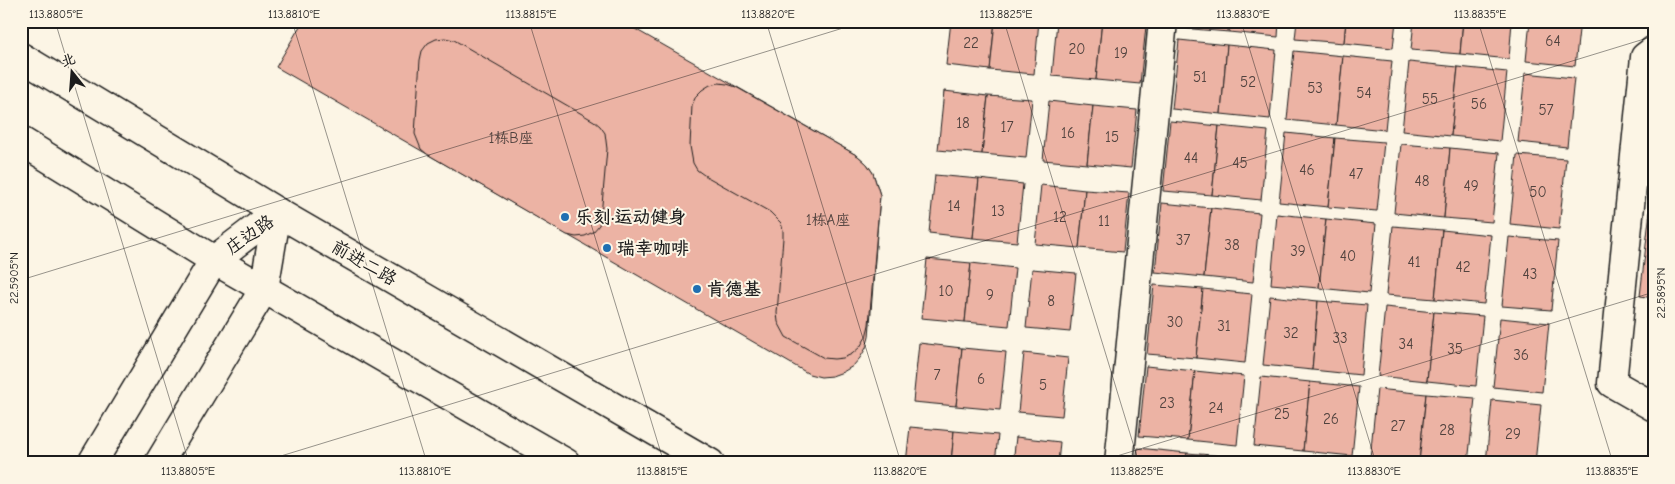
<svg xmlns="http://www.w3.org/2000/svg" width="1675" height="484" font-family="'Comic Neue','LXGW WenKai TC',sans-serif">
  <rect width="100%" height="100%" fill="#fcf5e5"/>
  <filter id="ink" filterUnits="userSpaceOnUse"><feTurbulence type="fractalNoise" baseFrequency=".02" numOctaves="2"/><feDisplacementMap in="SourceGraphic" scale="10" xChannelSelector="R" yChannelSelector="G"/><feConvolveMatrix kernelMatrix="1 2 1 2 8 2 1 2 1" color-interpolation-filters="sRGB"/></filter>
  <g filter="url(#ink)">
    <g fill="#ecb3a4" stroke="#1c1c1c">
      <polygon points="303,21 621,21 858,156 867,164 873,173 880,195 869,337 866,348 860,358 853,366 843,372 832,376 821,377 809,374 276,67"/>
      <polygon points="951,21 995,21 990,70 946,65"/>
      <polygon points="995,21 1039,21 1034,74 990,70"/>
      <polygon points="1057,21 1102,21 1096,80 1052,76"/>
      <polygon points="1102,21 1146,26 1140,84 1096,80"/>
      <polygon points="1181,21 1230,21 1229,32 1180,28"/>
      <polygon points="1230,21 1279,21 1278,37 1229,32"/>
      <polygon points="1297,21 1346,21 1344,43 1295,39"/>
      <polygon points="1346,21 1396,21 1393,48 1344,43"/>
      <polygon points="1414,21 1463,21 1460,54 1411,50"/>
      <polygon points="1463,21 1512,21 1509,59 1460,54"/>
      <polygon points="1530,21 1580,21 1575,66 1526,61"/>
      <polygon points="445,38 454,40 594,121 600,126 605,133 607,149 601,216 599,225 593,232 585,236 576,237 567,235 427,154 421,149 415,134 420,60 422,51 428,43 436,39"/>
      <polygon points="1179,40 1227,45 1221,114 1172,109"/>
      <polygon points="1227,45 1276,50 1270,119 1221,114"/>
      <polygon points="1294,51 1343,56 1336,125 1287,120"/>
      <polygon points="1343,56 1392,61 1385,130 1336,125"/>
      <polygon points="1409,62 1458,67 1451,136 1402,131"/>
      <polygon points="1458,67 1507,72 1500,141 1451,136"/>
      <polygon points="1525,73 1574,78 1567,147 1518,142"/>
      <polygon points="719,83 727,84 736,87 858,156 867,164 873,173 880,195 869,325 866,337 860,347 852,354 843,358 834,359 824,358 786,337 778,322 777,313 783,238 783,230 781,223 770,212 704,175 697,170 693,163 690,146 692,105 696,96 702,90 710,85"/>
      <polygon points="944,91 988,96 982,154 938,150"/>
      <polygon points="988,96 1032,99 1026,158 982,154"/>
      <polygon points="1049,101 1093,106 1087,164 1043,160"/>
      <polygon points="1093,106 1137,110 1131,168 1087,164"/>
      <polygon points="1170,121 1219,126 1212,195 1163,191"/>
      <polygon points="1219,126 1268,131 1261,200 1212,195"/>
      <polygon points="1286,133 1335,138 1328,207 1279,202"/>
      <polygon points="1335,138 1384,142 1377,211 1328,207"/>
      <polygon points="1401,144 1450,148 1444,218 1394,213"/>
      <polygon points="1450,148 1499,153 1492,222 1444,218"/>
      <polygon points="1517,155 1566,159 1559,229 1510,224"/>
      <polygon points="935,175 979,179 973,238 929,233"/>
      <polygon points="1654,177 1654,298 1640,296"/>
      <polygon points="979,179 1023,184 1017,242 973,238"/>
      <polygon points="1041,185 1085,190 1079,248 1035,244"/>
      <polygon points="1085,190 1129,193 1123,252 1079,248"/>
      <polygon points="1162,203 1211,208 1204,277 1155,272"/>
      <polygon points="1211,208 1260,213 1253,282 1204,277"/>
      <polygon points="1277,214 1326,219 1319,288 1271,284"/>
      <polygon points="1326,219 1376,224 1369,293 1319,288"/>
      <polygon points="1393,226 1442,230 1435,299 1386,295"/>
      <polygon points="1442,230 1491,235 1484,304 1435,299"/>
      <polygon points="1509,237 1558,241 1551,310 1502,306"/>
      <polygon points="927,259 971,263 965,322 921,318"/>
      <polygon points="971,263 1015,268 1009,326 965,322"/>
      <polygon points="1032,269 1076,273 1070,332 1026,328"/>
      <polygon points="1154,285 1203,289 1196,358 1147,354"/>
      <polygon points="1203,289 1252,294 1245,363 1196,358"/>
      <polygon points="1270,296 1318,301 1312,370 1263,365"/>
      <polygon points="1318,301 1367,305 1361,375 1312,370"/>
      <polygon points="1385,307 1434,312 1427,381 1378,376"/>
      <polygon points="1434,312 1483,316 1476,386 1427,381"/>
      <polygon points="1500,318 1549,323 1542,392 1493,387"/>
      <polygon points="919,343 962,348 956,406 913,402"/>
      <polygon points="962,348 1006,352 1000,410 956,406"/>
      <polygon points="1024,353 1068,358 1062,416 1018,412"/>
      <polygon points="1146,366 1195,371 1188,440 1139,436"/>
      <polygon points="1195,371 1244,376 1237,445 1188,440"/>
      <polygon points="1261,377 1310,382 1303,451 1254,446"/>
      <polygon points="1310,382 1359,387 1352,456 1303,451"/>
      <polygon points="1377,389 1426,394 1419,463 1370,458"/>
      <polygon points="1426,394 1475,398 1468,463 1419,463"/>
      <polygon points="1492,400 1541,405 1535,463 1486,463"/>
      <polygon points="910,427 954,431 951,463 906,463"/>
      <polygon points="954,431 998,435 995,463 951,463"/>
      <polygon points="1016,437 1060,442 1058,463 1013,463"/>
      <polygon points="1138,448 1187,453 1186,463 1136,463"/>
      <polygon points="1187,453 1235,457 1235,463 1186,463"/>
      <polygon points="1253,459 1293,463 1253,463"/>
    </g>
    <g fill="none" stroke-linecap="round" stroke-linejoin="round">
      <defs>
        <g id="minor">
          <polyline points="1654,50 1645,57 1612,383 1654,407"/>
          <polyline points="1119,463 1163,21"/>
        </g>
        <g id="secondary">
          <polyline points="21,57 277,212 710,463"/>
          <polyline points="21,141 214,260 566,463"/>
          <polyline points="92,463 214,260 277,212"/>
          <polyline points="159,463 264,289 277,212"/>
        </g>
      </defs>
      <use href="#minor" stroke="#1c1c1c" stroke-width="31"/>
      <use href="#secondary" stroke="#1c1c1c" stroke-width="31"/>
      <use href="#minor" stroke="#fcf5e5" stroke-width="28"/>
      <use href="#secondary" stroke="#fcf5e5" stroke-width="28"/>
    </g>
  </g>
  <path fill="none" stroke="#1c1c1c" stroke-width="1" stroke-opacity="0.45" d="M 55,21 L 189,463M 292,21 L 427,463M 529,21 L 664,463M 766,21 L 901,463M 1004,21 L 1139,463M 1241,21 L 1376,463M 1478,21 L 1613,463M 21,24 L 30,21M 21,280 L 866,21M 258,463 L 1654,36M 1094,463 L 1654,292"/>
  <g fill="#1f6fb2" stroke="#fcf5e5" stroke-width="2">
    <circle cx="565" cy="217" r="5"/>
    <circle cx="607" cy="248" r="5"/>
    <circle cx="697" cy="289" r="5"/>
  </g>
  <g text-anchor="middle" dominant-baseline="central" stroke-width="4" stroke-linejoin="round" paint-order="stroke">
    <g font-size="15" fill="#50423e">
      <text x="1553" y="41">64</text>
      <text x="971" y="43">22</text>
      <text x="1077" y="49">20</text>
      <text x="1121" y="53">19</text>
      <text x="1200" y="77">51</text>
      <text x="1248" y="82">52</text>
      <text x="1315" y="88">53</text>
      <text x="1364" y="93">54</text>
      <text x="1430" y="99">55</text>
      <text x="1479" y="104">56</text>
      <text x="1546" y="110">57</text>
      <text x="963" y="123">18</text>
      <text x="1007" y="127">17</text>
      <text x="1068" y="133">16</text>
      <text x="1112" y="137">15</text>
      <text x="511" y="138">1栋B座</text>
      <text x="1191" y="158">44</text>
      <text x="1240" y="163">45</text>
      <text x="1307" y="170">46</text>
      <text x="1356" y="174">47</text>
      <text x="1422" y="181">48</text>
      <text x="1471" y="186">49</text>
      <text x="1538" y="192">50</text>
      <text x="954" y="206">14</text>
      <text x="998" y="211">13</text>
      <text x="1060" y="217">12</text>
      <text x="828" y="220">1栋A座</text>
      <text x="1104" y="221">11</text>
      <text x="1183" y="240">37</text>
      <text x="1232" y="245">38</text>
      <text x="1298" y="251">39</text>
      <text x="1348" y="256">40</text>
      <text x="1414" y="262">41</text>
      <text x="1463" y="267">42</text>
      <text x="1530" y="274">43</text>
      <text x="946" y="291">10</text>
      <text x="990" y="295">9</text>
      <text x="1051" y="301">8</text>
      <text x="1175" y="322">30</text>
      <text x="1224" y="326">31</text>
      <text x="1291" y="333">32</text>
      <text x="1340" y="338">33</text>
      <text x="1406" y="344">34</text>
      <text x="1455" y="349">35</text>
      <text x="1521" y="355">36</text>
      <text x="937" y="375">7</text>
      <text x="981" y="379">6</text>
      <text x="1043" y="385">5</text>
      <text x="1167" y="403">23</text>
      <text x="1216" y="408">24</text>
      <text x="1282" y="414">25</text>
      <text x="1331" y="419">26</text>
      <text x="1398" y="426">27</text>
      <text x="1447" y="430">28</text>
      <text x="1513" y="434">29</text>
    </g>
    <g font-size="18" font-weight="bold" fill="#1c1c1c" stroke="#fcf5e5" text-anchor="start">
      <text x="575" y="217">乐刻·运动健身</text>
      <text x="617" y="248">瑞幸咖啡</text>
      <text x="707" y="289">肯德基</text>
    </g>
    <g font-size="18" fill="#1c1c1c" stroke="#fcf5e5">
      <text transform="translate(250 235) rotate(-35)">庄边路</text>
      <text transform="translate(364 263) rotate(30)">前进二路</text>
    </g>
  </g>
  <rect width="1675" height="484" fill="none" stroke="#fcf5e5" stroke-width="55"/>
  <g transform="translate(72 72) rotate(343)" stroke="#fcf5e5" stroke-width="4" paint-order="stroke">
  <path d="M0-4L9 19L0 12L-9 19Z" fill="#1c1c1c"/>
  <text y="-8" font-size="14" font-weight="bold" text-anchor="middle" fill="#1c1c1c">北</text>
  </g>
  <rect x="28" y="28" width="1620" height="428" fill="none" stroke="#1c1c1c" stroke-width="2"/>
  <g font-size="12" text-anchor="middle" fill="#1c1c1c">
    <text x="56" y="18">113.8805°E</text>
    <text x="294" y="18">113.8810°E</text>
    <text x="531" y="18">113.8815°E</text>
    <text x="768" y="18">113.8820°E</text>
    <text x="1006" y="18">113.8825°E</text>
    <text x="1243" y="18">113.8830°E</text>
    <text x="1480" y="18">113.8835°E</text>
    <text transform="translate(14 278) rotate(-90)" y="4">22.5905°N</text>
    <text transform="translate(1661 293) rotate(-90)" y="4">22.5895°N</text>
    <text x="188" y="475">113.8805°E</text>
    <text x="425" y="475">113.8810°E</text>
    <text x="662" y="475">113.8815°E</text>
    <text x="900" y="475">113.8820°E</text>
    <text x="1137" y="475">113.8825°E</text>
    <text x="1374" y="475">113.8830°E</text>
    <text x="1612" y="475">113.8835°E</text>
  </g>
</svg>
